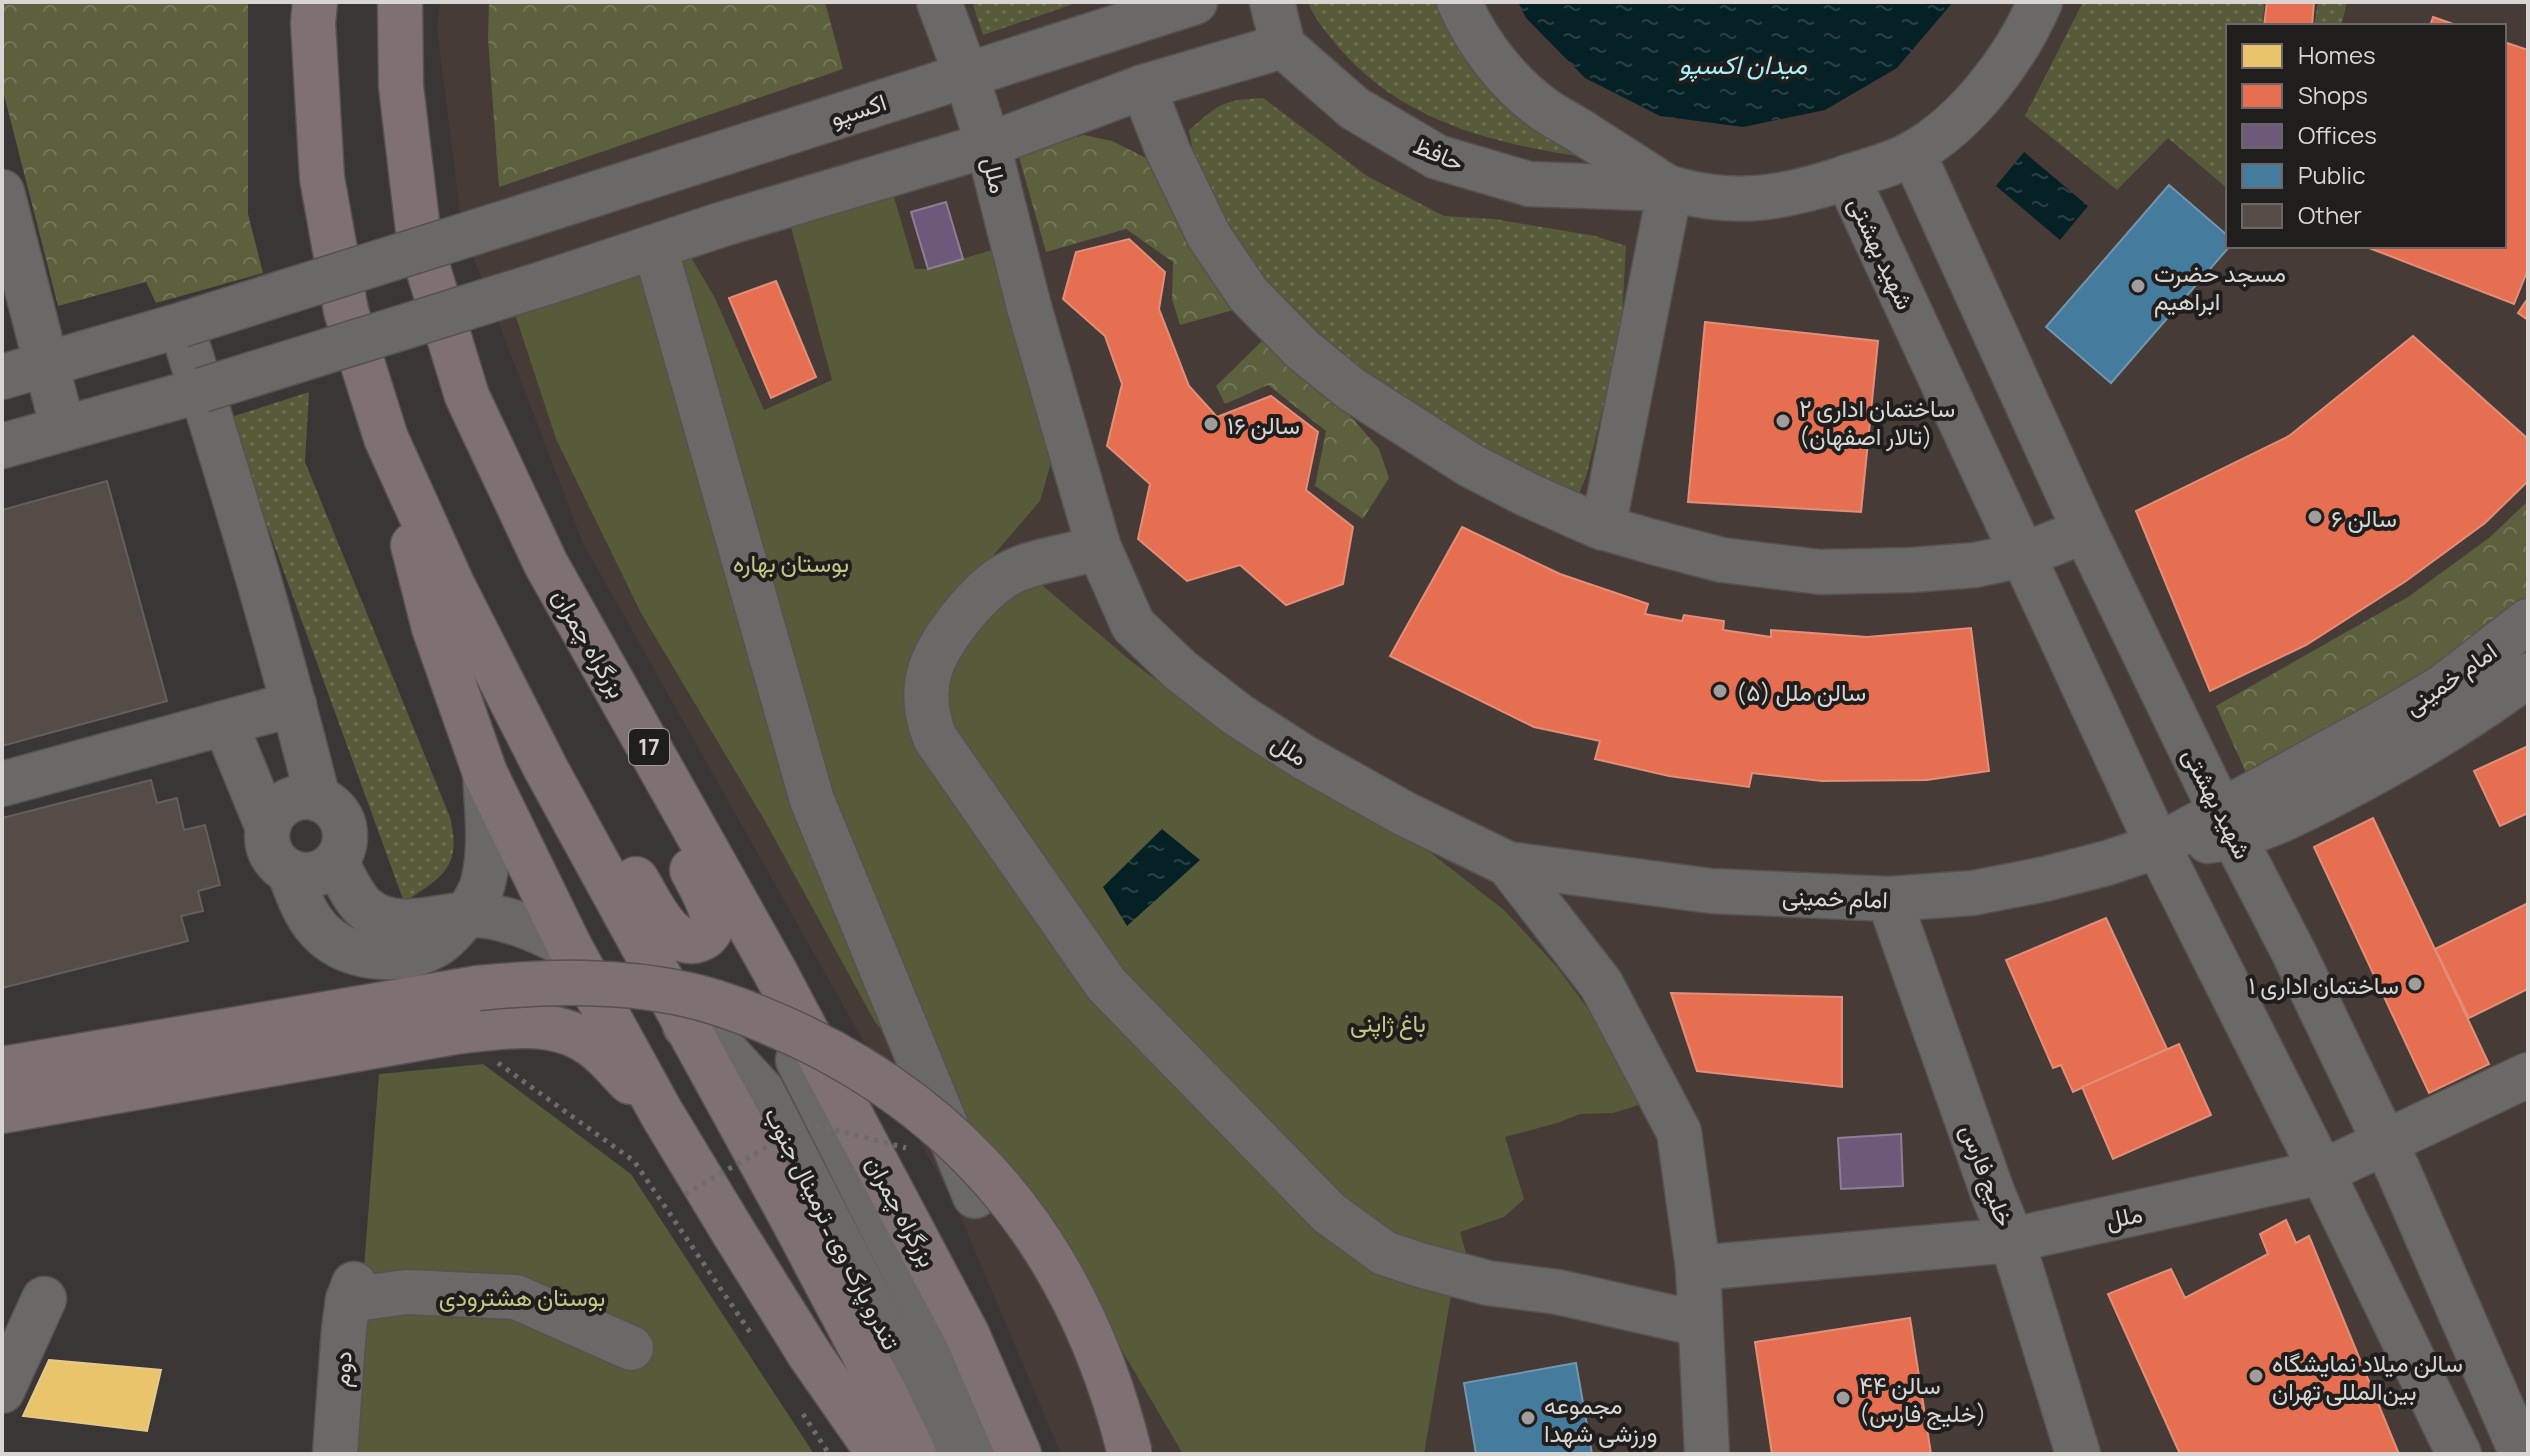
<svg xmlns="http://www.w3.org/2000/svg" width="2530" height="1456" font-family="Manrope,Vazirmatn,sans-serif">
  <defs>
    <pattern id="grass-dots" width="8" height="8" patternUnits="userSpaceOnUse" patternTransform="scale(2)"><rect width="8" height="8" fill="#575b39"/><path d="M2 2h.1M6 6h.1" fill="none" stroke="#6f7255" stroke-width="1.8" stroke-linecap="round"/></pattern>
    <pattern id="forest-crowns" width="20" height="18" patternUnits="userSpaceOnUse" patternTransform="scale(2)"><rect width="20" height="18" fill="#5c603d"/><path d="M2 6a3 3 0 1 1 6 0M12 15a3 3 0 1 1 6 0" fill="none" stroke="#737658"/></pattern>
    <pattern id="water-ripples" width="26" height="14" patternUnits="userSpaceOnUse" patternTransform="scale(2)"><rect width="26" height="14" fill="#062125"/><path d="M2 4q2-2 4 0t4 0M15 11q2-2 4 0t4 0" fill="none" stroke="#2a4044"/></pattern>
  </defs>
  <rect width="100%" height="100%" fill="#3a3635"/>
  <path fill="#473b37" fill-rule="evenodd" d="M 440,2 L 2528,2 L 2528,1454 L 1061,1454 L 955,1204 L 583,543 L 462,227 L 437,29 ZM 2228,26 L 2504,26 L 2504,246 L 2228,246 Z"/>
  <g fill="url(#grass-dots)">
    <polygon points="972,2 1079,2 983,35"/>
    <path d="M 1308,2 L 1450,2 L 1624,163 C 1519,148 1413,133 1339,48 C 1328,34 1314,19 1308,2 Z"/>
    <polygon points="2083,2 2265,2 2262,26 2228,26 2228,189 2168,138 2117,190 2025,116"/>
    <polygon points="2318,2 2347,2 2341,26 2314,26"/>
    <path d="M 1263,98 L 1367,176 L 1444,216 L 1494,219 L 1595,236 L 1626,246 L 1621,335 L 1586,477 L 1576,500 L 1429,421 L 1337,355 L 1255,269 L 1198,178 L 1189,130 C 1220,104 1221,100 1263,98 Z"/>
    <path d="M 309,392 L 305,462 L 450,817 C 462,867 443,877 404,902 L 228,418 Z"/>
  </g>
  <g fill="url(#forest-crowns)">
    <polygon points="2,2 248,2 248,214 263,273 156,303 146,282 58,306 2,87"/>
    <polygon points="489,2 825,2 843,69 499,187 488,38"/>
    <polygon points="1084,135 1112,141 1148,159 1233,310 1180,325 1172,299 1173,262 1126,229 1046,252 1019,157 1043,147"/>
    <polygon points="1262,341 1288,356 1354,420 1379,449 1389,478 1363,519 1315,486 1326,431 1268,385 1225,404 1216,386"/>
    <polygon points="2528,501 2528,615 2253,788 2216,706 2408,597 2489,538"/>
  </g>
  <g fill="#575b39">
    <polygon points="894,197 915,269 928,269 992,250 1054,452 1040,501 985,565 908,680 1079,973 1452,1289 1424,1454 1183,1454 1020,1177 875,1022 765,821 641,613 556,439 515,314 689,254 715,298 764,410 832,380 791,227"/>
    <polygon points="1029,574 1132,662 1228,733 1364,810 1431,853 1504,910 1557,967 1611,1040 1642,1104 1613,1113 1580,1114 1557,1123 1505,1137 1524,1199 1504,1217 1460,1232 1469,1263 1407,1264 1109,971 941,726 937,671"/>
    <polygon points="483,1064 631,1174 814,1454 353,1454 350,1449 379,1074"/>
  </g>
  <g fill="url(#water-ripples)">
    <polygon points="1518,2 1953,2 1897,68 1825,110 1743,127 1660,116 1585,78 1526,18"/>
    <polygon points="2024,152 2088,206 2060,240 1996,186"/>
    <polygon points="1162,829 1200,860 1127,926 1103,887"/>
  </g>
  <polygon fill="#e9c46a" stroke="#e4c98a" stroke-width="2" points="49,1360 161,1370 147,1431 23,1416"/>
  <g fill="#e76f51" stroke="#e38e78" stroke-width="2">
    <polygon points="2267,2 2314,2 2312,26 2264,26"/>
    <polygon points="2433,17 2459,26 2430,26"/>
    <polygon points="2504,42 2528,50 2528,269 2514,304 2364,246 2504,246"/>
    <polygon points="1129,239 1165,272 1159,309 1189,386 1217,417 1271,396 1318,432 1306,490 1353,527 1343,584 1286,605 1240,565 1187,581 1138,539 1150,484 1107,446 1122,384 1105,336 1063,299 1076,252"/>
    <polygon points="776,281 816,377 771,398 729,298"/>
    <polygon points="2528,298 2528,320 2518,313"/>
    <polygon points="1705,322 1878,341 1861,512 1688,502"/>
    <polygon points="2413,336 2528,439 2528,481 2485,523 2406,581 2306,645 2210,691 2136,511 2289,436"/>
    <polygon points="1462,527 1560,574 1648,604 1645,614 1682,621 1684,615 1724,621 1723,630 1771,637 1771,630 1867,637 1971,628 1989,771 1927,780 1822,781 1752,773 1749,787 1669,776 1595,759 1600,741 1534,727 1390,656"/>
    <polygon points="2528,746 2528,813 2500,826 2474,771"/>
    <polygon points="2373,818 2489,1064 2429,1093 2314,847"/>
    <polygon points="2528,903 2528,989 2469,1018 2435,949"/>
    <polygon points="2106,918 2167,1049 2073,1092 2061,1065 2053,1068 2006,960"/>
    <polygon points="1671,993 1842,997 1842,1087 1697,1071"/>
    <polygon points="2179,1044 2211,1115 2113,1159 2082,1087"/>
    <polygon points="2286,1220 2296,1243 2309,1236 2399,1454 2180,1454 2108,1294 2171,1269 2185,1298 2268,1254 2260,1234"/>
    <polygon points="1910,1318 1931,1454 1772,1454 1755,1342"/>
  </g>
  <g fill="#6d597a" stroke="#8d7e95" stroke-width="2">
    <polygon points="946,202 963,259 928,269 911,212"/>
    <polygon points="1901,1134 1903,1186 1841,1189 1838,1138"/>
  </g>
  <g fill="#457b9d" stroke="#7196ad" stroke-width="2">
    <polygon points="2169,185 2228,236 2228,246 2230,246 2111,383 2046,327"/>
    <polygon points="1576,1363 1592,1454 1476,1454 1464,1383"/>
  </g>
  <g fill="#554c48" stroke="#625f5e" stroke-width="2">
    <polygon points="107,481 167,701 2,746 2,510"/>
    <polygon points="151,780 157,803 177,798 184,830 205,825 220,885 198,891 203,911 181,916 188,941 2,988 2,818"/>
  </g>
  <g fill="none" stroke-linecap="round" stroke-linejoin="round">
    <defs>
      <g id="minor">
        <polyline points="939,2 966,74 988,145 1029,307 1099,548 1133,625 1180,670 1238,715 1305,758 1405,814 1508,864 1601,984 1679,1132 1698,1268 1707,1454"/>
        <polyline points="1272,2 1283,46 1354,108 1437,157 1529,184 1670,189 1603,528"/>
        <path d="M 1459,2 C 1477,43 1508,84 1545,110 C 1558,119 1573,126 1586,135 C 1605,147 1624,159 1642,171 C 1652,177 1662,186 1673,189 C 1736,207 1785,198 1845,178 C 1868,170 1892,165 1913,153 C 1967,123 2016,58 2040,2"/>
        <polyline points="1143,87 1168,151 1209,236 1248,294 1303,350 1351,389 1470,465 1526,494 1598,526 1653,542 1722,560 1820,572 1912,570 1975,565 2023,555 2085,531"/>
        <polyline points="1913,153 2085,531 2221,812 2293,951 2398,1170 2522,1454"/>
        <polyline points="1847,177 2158,846 2322,1172 2459,1454"/>
        <polyline points="2,192 63,429"/>
        <polyline points="523,217 1195,2"/>
        <polyline points="655,247 812,800 975,1196"/>
        <polyline points="545,283 723,224 988,145 1143,87 1283,46"/>
        <path d="M 2,377 L 181,325 C 231,482 278,639 318,799"/>
        <polyline points="2,446 202,390"/>
        <path d="M 1099,548 C 1073,555 1045,559 1021,568 C 999,576 983,592 968,609 C 933,650 914,685 935,738 L 1106,984 L 1329,1213 L 1384,1253 L 1420,1265 L 1488,1283 L 1558,1292 L 1700,1324"/>
        <polyline points="225,723 268,828"/>
        <polyline points="2,784 294,704"/>
        <circle cx="306" cy="836" r="39"/>
        <path d="M 2208,841 C 2254,836 2293,815 2334,794 C 2402,759 2466,721 2528,675"/>
        <path d="M 336,862 C 344,876 353,899 366,909 C 394,932 432,917 463,915 C 501,913 538,930 570,947"/>
        <polyline points="1508,864 1711,891 1889,899 1973,893 2045,879 2107,863 2158,846 2382,723 2443,687 2528,621"/>
        <path d="M 289,871 C 298,894 305,918 324,935 C 352,960 402,964 434,946 C 451,937 478,902 483,883 C 492,848 487,809 485,773"/>
        <polyline points="1889,899 1993,1194 2012,1240 2078,1454"/>
        <polyline points="685,1026 728,1054 762,1091 949,1454"/>
        <polyline points="798,1060 947,1356 987,1454"/>
        <polyline points="1698,1268 2012,1240 2322,1172 2528,1075"/>
        <polyline points="348,1300 406,1292 516,1297 631,1348"/>
        <polyline points="2,1391 44,1299"/>
        <polyline points="335,1454 344,1329 348,1300 354,1284"/>
      </g>
      <g id="highway">
        <polyline points="315,2 313,23 322,178 346,311 386,438 453,586 546,769 793,1220 885,1394 914,1454"/>
        <polyline points="400,2 401,86 419,239 467,396 546,564 774,970 967,1334 1019,1454"/>
        <polyline points="413,545 434,628 485,773 570,947 662,1114 734,1233 810,1355 879,1454"/>
        <path d="M 636,879 C 647,896 658,923 675,935 C 681,940 690,943 698,940 C 729,929 701,888 692,870"/>
        <polyline points="2,1069 478,988"/>
        <path d="M 2,1111 L 455,1032 C 498,1027 551,1017 589,1043 C 604,1052 617,1069 630,1082"/>
      </g>
    </defs>
    <use href="#minor" stroke="#565251" stroke-width="47"/>
    <use href="#highway" stroke="#565251" stroke-width="47"/>
    <g stroke="#6d6b6b" stroke-width="5" stroke-dasharray="4 6" stroke-linecap="butt">
      <polyline points="498,1063 634,1161 750,1332"/>
      <polyline points="803,1414 829,1454"/>
    </g>
    <use href="#minor" stroke="#6b6968" stroke-width="44"/>
    <use href="#highway" stroke="#7f7073" stroke-width="44"/>
    <defs>
      <g id="minor-bridge">
        <polyline points="181,325 523,217"/>
        <polyline points="202,390 545,283"/>
      </g>
      <path id="highway-bridge" d="M 478,988 C 547,981 620,979 689,995 C 728,1004 765,1020 802,1037 C 980,1123 1083,1264 1130,1454"/>
    </defs>
    <use href="#minor-bridge" stroke="#565251" stroke-width="47" stroke-linecap="butt"/>
    <use href="#highway-bridge" stroke="#565251" stroke-width="47" stroke-linecap="butt"/>
    <polyline stroke="#6d6b6b" stroke-width="5" stroke-dasharray="4 6" stroke-linecap="butt" points="685,1194 809,1123 906,1148"/>
    <use href="#minor-bridge" stroke="#6b6968" stroke-width="44"/>
    <use href="#highway-bridge" stroke="#7f7073" stroke-width="44"/>
  </g>
  <g fill="#a19d9c" stroke="#201e1d" stroke-width="3">
    <circle cx="2138" cy="286" r="8"/>
    <circle cx="1783" cy="421" r="8"/>
    <circle cx="1211" cy="424" r="8"/>
    <circle cx="2315" cy="517" r="8"/>
    <circle cx="1720" cy="691" r="8"/>
    <circle cx="2415" cy="984" r="8"/>
    <circle cx="2256" cy="1376" r="8"/>
    <circle cx="1843" cy="1398" r="8"/>
    <circle cx="1528" cy="1418" r="8"/>
  </g>
  <g text-anchor="middle" dominant-baseline="central" stroke-width="8" stroke-linejoin="round" paint-order="stroke">
    <rect fill="#201e1d" stroke="#a29e9c" stroke-width="2" x="629" y="729" width="40" height="36" rx="6"/>
    <g font-size="22" font-weight="bold" fill="#d9d5d3">
      <text x="649" y="747">17</text>
    </g>
    <g font-size="24" fill="#d9d5d3" stroke="#201e1d">
      <text transform="translate(858 109) rotate(-18)">اکسپو</text>
      <text transform="translate(1439 153) rotate(23)">حافظ</text>
      <text transform="translate(996 175) rotate(76)">ملل</text>
      <text transform="translate(1882 253) rotate(65)">شهید بهشتی</text>
      <text transform="translate(590 643) rotate(60)">بزرگراه چمران</text>
      <text transform="translate(2450 678) rotate(-35)">امام خمینی</text>
      <text transform="translate(1290 749) rotate(32)">ملل</text>
      <text transform="translate(2218 803) rotate(63)">شهید بهشتی</text>
      <text transform="translate(1835 897) rotate(2)">امام خمینی</text>
      <text transform="translate(1988 1175) rotate(69)">خلیج فارس</text>
      <text transform="translate(902 1211) rotate(62)">بزرگراه چمران</text>
      <text transform="translate(2124 1216) rotate(-12)">ملل</text>
      <text transform="translate(833 1228) rotate(63)">تندرو پارک وی ـ ترمینال جنوب</text>
      <text transform="translate(341 1369) rotate(-86)">دوم</text>
    </g>
    <g font-size="24" fill="#d9d5d3" stroke="#201e1d" text-anchor="start">
      <text x="2154" y="272">مسجد حضرت<tspan x="2154" dy="28">ابراهیم</tspan></text>
      <text x="1799" y="407">ساختمان اداری ۲<tspan x="1799" dy="28">(تالار اصفهان)</tspan></text>
      <text x="1227" y="424">سالن ۱۶</text>
      <text x="2331" y="517">سالن ۶</text>
      <text x="1736" y="691">(۵) سالن ملل</text>
      <text x="2399" y="984" text-anchor="end">ساختمان اداری ۱</text>
      <text x="2272" y="1362">سالن میلاد نمایشگاه<tspan x="2272" dy="28">بین‌المللی تهران</tspan></text>
      <text x="1859" y="1384">سالن ۴۴<tspan x="1859" dy="28">(خلیج فارس)</tspan></text>
      <text x="1544" y="1404">مجموعه<tspan x="1544" dy="28">ورزشی شهدا</tspan></text>
    </g>
    <g font-size="24" fill="#bfc985" stroke="#201e1d">
      <text x="791" y="562">بوستان بهاره</text>
      <text x="1388" y="1022">باغ ژاپنی</text>
      <text x="522" y="1296">بوستان هشترودی</text>
    </g>
    <g font-size="26" font-style="italic" fill="#a8effa" stroke="#201e1d">
      <text x="1743" y="64">میدان اکسپو</text>
    </g>
  </g>
  <rect width="2530" height="1456" fill="none" stroke="#d9d5d3" stroke-width="8"/>
  <rect x="2226" y="24" width="280" height="224" fill="#201e1d" stroke="#6a6766" stroke-width="2"/>
  <rect x="2242" y="44" width="40" height="24" fill="#e9c46a" stroke="#6a6766" stroke-width="2"/>
  <text x="2298" y="64" font-size="24" fill="#d9d5d3">Homes</text>
  <rect x="2242" y="84" width="40" height="24" fill="#e76f51" stroke="#6a6766" stroke-width="2"/>
  <text x="2298" y="104" font-size="24" fill="#d9d5d3">Shops</text>
  <rect x="2242" y="124" width="40" height="24" fill="#6d597a" stroke="#6a6766" stroke-width="2"/>
  <text x="2298" y="144" font-size="24" fill="#d9d5d3">Offices</text>
  <rect x="2242" y="164" width="40" height="24" fill="#457b9d" stroke="#6a6766" stroke-width="2"/>
  <text x="2298" y="184" font-size="24" fill="#d9d5d3">Public</text>
  <rect x="2242" y="204" width="40" height="24" fill="#554c48" stroke="#6a6766" stroke-width="2"/>
  <text x="2298" y="224" font-size="24" fill="#d9d5d3">Other</text>
</svg>
